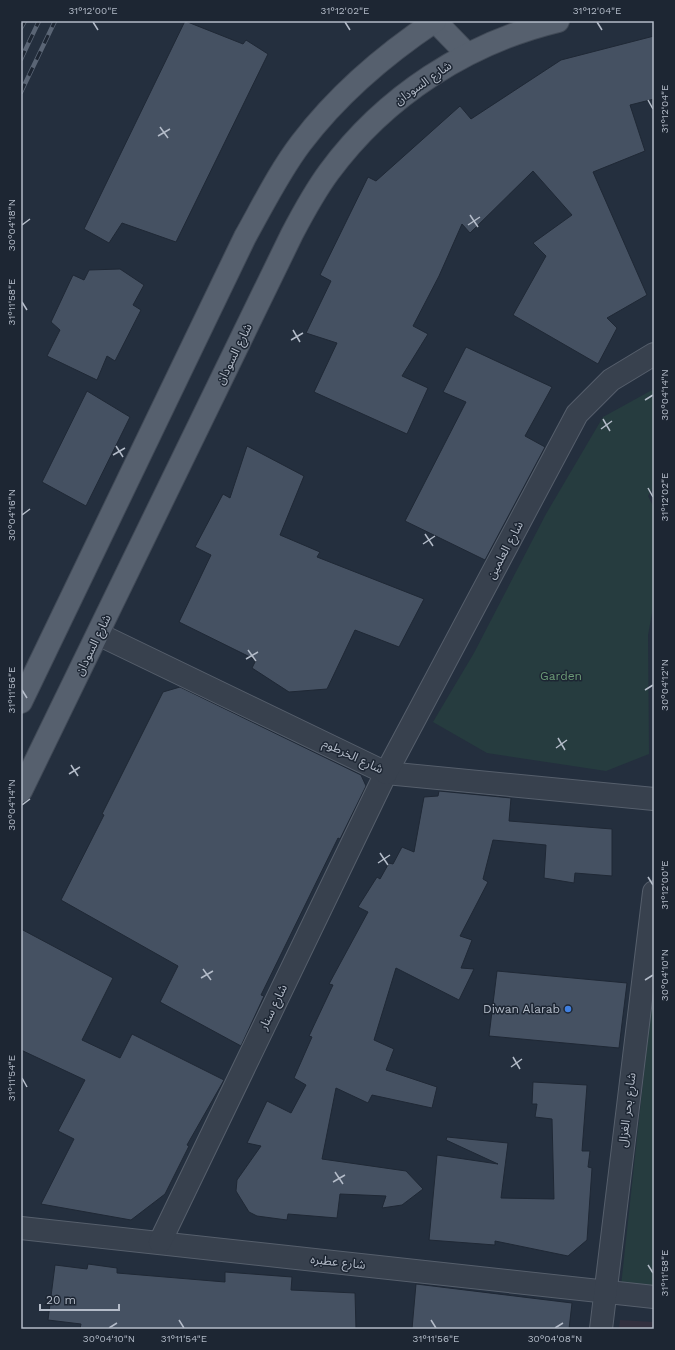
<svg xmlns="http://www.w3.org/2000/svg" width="675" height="1350" font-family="'Work Sans','Noto Sans Arabic',sans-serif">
  <rect width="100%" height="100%" fill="#242f3e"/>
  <polygon fill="#32303f" points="620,1320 654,1322 654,1329 619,1329"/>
  <g fill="#263c3f">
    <polygon points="654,389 654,486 648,496 654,508 654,602 648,635 649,754 606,771 487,753 433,722 474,653 546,514 603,417"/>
    <polygon points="654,981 654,1289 621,1286"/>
  </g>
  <g fill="#455162" stroke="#1f2835">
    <polygon points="185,21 243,44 246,40 268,54 176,242 122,223 109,243 84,229"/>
    <polygon points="654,36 654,99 630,105 645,151 593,172 647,295 607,318 617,328 598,364 513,315 546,256 533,243 572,215 533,171 470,233 462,224 439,276 413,326 428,334 402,376 428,388 407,434 314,392 337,343 306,333 331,281 320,275 368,177 376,181 460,106 471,119 561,60"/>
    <polygon points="120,269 144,285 133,305 141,310 115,361 107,356 97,380 47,356 60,330 51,322 73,275 84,280 89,270"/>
    <polygon points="466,347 552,387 525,436 545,447 485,560 405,521 466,402 443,392"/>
    <polygon points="87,391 130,417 86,506 42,482"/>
    <polygon points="247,446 304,476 280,535 320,552 317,557 424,599 399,647 355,630 327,689 289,692 252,668 256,660 179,622 211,555 195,547 223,494 230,498"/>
    <polygon points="180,687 361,775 366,786 340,839 338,838 261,995 264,996 241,1046 160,1002 178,966 61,900 104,815 102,814 163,692"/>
    <polygon points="439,791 511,798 509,821 612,829 612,876 575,873 574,883 544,878 546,845 493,840 483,879 488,882 460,936 472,940 461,968 474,969 459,1000 396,968 374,1040 394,1049 386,1070 437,1087 432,1108 372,1095 368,1103 336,1088 322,1159 406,1171 423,1189 402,1205 382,1208 386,1196 340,1194 337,1218 288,1214 287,1220 257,1216 249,1212 236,1191 237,1180 261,1146 247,1143 267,1101 291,1113 306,1085 294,1078 312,1037 309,1036 333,985 329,984 368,912 358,907 377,877 380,879 389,863 393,864 402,847 414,852 424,797 438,796"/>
    <polygon points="21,929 113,978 82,1040 120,1058 132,1034 224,1080 187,1145 189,1146 165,1194 131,1220 41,1204 74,1139 58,1131 85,1080 21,1050"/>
    <polygon points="497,971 627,983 619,1048 489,1036"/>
    <polygon points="533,1082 587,1085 582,1151 590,1151 588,1167 592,1168 587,1240 568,1256 495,1241 495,1245 429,1240 437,1155 498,1164 446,1140 447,1137 508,1143 501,1198 554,1199 552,1119 535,1117 537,1104 532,1104"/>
    <polygon points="88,1264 117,1268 117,1273 225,1282 225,1272 292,1277 291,1290 355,1293 356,1329 80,1329 81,1324 48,1320 55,1265 87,1269"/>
    <polygon points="416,1284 572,1303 569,1329 412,1329"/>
  </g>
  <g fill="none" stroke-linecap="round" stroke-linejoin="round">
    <defs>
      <g id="minor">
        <polyline points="98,634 386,773 654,799"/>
        <polyline points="21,1228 654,1297"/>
        <polyline points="160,1242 386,773"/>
        <polyline points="601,1329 654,892"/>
      </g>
      <polyline id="tertiary" points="386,773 577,414 611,380 654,354"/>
      <g id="primary">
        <polyline points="435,21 467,54"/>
        <path d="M 21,702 L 245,237 C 263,205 279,172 301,143 C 339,93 384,55 435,21"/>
        <path d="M 21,791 L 292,234 C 303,213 315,191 329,172 C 385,96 467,43 558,21"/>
      </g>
    </defs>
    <use href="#minor" stroke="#565f6c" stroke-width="24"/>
    <use href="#tertiary" stroke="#565f6c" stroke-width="24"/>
    <use href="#primary" stroke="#414a57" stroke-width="24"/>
    <use href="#minor" stroke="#38414e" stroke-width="22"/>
    <use href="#tertiary" stroke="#38414e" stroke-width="22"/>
    <use href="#primary" stroke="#56606e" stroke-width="22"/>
    <defs>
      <g id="rail">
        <polyline points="21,28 25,21"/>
        <polyline points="21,59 39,21"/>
        <polyline points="21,92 55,21"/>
      </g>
    </defs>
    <use href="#rail" stroke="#5a6575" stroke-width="4.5"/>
    <use href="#rail" stroke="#1d2633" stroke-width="3" stroke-dasharray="9" stroke-linecap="butt"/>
  </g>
  <path fill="none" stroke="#b4bcc9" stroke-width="1.5" d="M 93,22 L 98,30M 345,22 L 350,30M 597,22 L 602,30M 648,100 L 653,109M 160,127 L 168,138M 158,136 L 170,129M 470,215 L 478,227M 22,225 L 30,219M 468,225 L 480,217M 22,302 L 27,310M 293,330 L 300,342M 291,340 L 303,333M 645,400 L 653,395M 603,419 L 610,431M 601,429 L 612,421M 116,446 L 123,457M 113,455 L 125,448M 648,488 L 653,497M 22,515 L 30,509M 425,534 L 433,546M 423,544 L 435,536M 248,650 L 256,661M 246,659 L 258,652M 22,690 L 27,698M 645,690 L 653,685M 558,738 L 565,750M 556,748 L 567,740M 71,765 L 78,776M 69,774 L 80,767M 22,805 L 30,799M 380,853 L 388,865M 378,863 L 390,855M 648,877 L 653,885M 203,969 L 211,980M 201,978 L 213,971M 645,980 L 653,975M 513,1057 L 520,1069M 511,1067 L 522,1059M 22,1078 L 27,1087M 335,1172 L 343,1184M 333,1182 L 345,1175M 648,1265 L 653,1273M 179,1320 L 184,1328M 431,1320 L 436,1328M 109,1328 L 117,1323M 555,1328 L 563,1323"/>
  <circle fill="#3f7fe0" stroke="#1d2633" stroke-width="1.5" cx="568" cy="1009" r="4"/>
  <g text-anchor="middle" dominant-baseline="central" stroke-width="3" stroke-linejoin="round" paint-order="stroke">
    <g font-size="12" fill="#b4bcc9" stroke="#1d2633">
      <text transform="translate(423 83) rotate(-35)">شارع السودان</text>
      <text transform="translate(234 354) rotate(-64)">شارع السودان</text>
      <text transform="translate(505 550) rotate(-62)">شارع العلمين</text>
      <text transform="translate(93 645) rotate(-64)">شارع السودان</text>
      <text transform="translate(353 756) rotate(25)">شارع الخرطوم</text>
      <text transform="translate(273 1007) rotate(-64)">شارع سنار</text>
      <text transform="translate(627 1110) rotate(-83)">شارع بحر الغزال</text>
      <text transform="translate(338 1262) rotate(6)">شارع عطبره</text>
    </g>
    <g font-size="12" fill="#6b9a76" stroke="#1d2633">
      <text x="561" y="676">Garden</text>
    </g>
    <g font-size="12" fill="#b4bcc9" stroke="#1d2633" text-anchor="end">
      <text x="560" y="1009">Diwan Alarab</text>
    </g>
  </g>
  <rect width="675" height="1350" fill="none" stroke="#1d2633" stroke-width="44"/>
  <path d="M40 1304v6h79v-6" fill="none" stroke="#b4bcc9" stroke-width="2"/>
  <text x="46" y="1304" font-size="12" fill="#b4bcc9" stroke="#1d2633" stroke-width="3" paint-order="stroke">20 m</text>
  <rect x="22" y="22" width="631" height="1306" fill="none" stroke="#b4bcc9" stroke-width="1.5"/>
  <g font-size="10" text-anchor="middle" fill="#b4bcc9">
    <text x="93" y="14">31°12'00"E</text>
    <text x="345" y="14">31°12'02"E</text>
    <text x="597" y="14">31°12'04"E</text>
    <text transform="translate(664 109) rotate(-90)" y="4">31°12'04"E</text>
    <text transform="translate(11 225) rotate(-90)" y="4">30°04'18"N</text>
    <text transform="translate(11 302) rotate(-90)" y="4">31°11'58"E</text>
    <text transform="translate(664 395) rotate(-90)" y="4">30°04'14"N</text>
    <text transform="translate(664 497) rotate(-90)" y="4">31°12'02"E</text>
    <text transform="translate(11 515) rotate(-90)" y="4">30°04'16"N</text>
    <text transform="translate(664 685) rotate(-90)" y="4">30°04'12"N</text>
    <text transform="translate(11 690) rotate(-90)" y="4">31°11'56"E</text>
    <text transform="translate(11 805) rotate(-90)" y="4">30°04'14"N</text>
    <text transform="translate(664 885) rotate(-90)" y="4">31°12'00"E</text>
    <text transform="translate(664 975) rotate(-90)" y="4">30°04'10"N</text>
    <text transform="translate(11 1078) rotate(-90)" y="4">31°11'54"E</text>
    <text transform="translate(664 1273) rotate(-90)" y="4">31°11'58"E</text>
    <text x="109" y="1342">30°04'10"N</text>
    <text x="184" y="1342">31°11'54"E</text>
    <text x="436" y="1342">31°11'56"E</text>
    <text x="555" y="1342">30°04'08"N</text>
  </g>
</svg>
